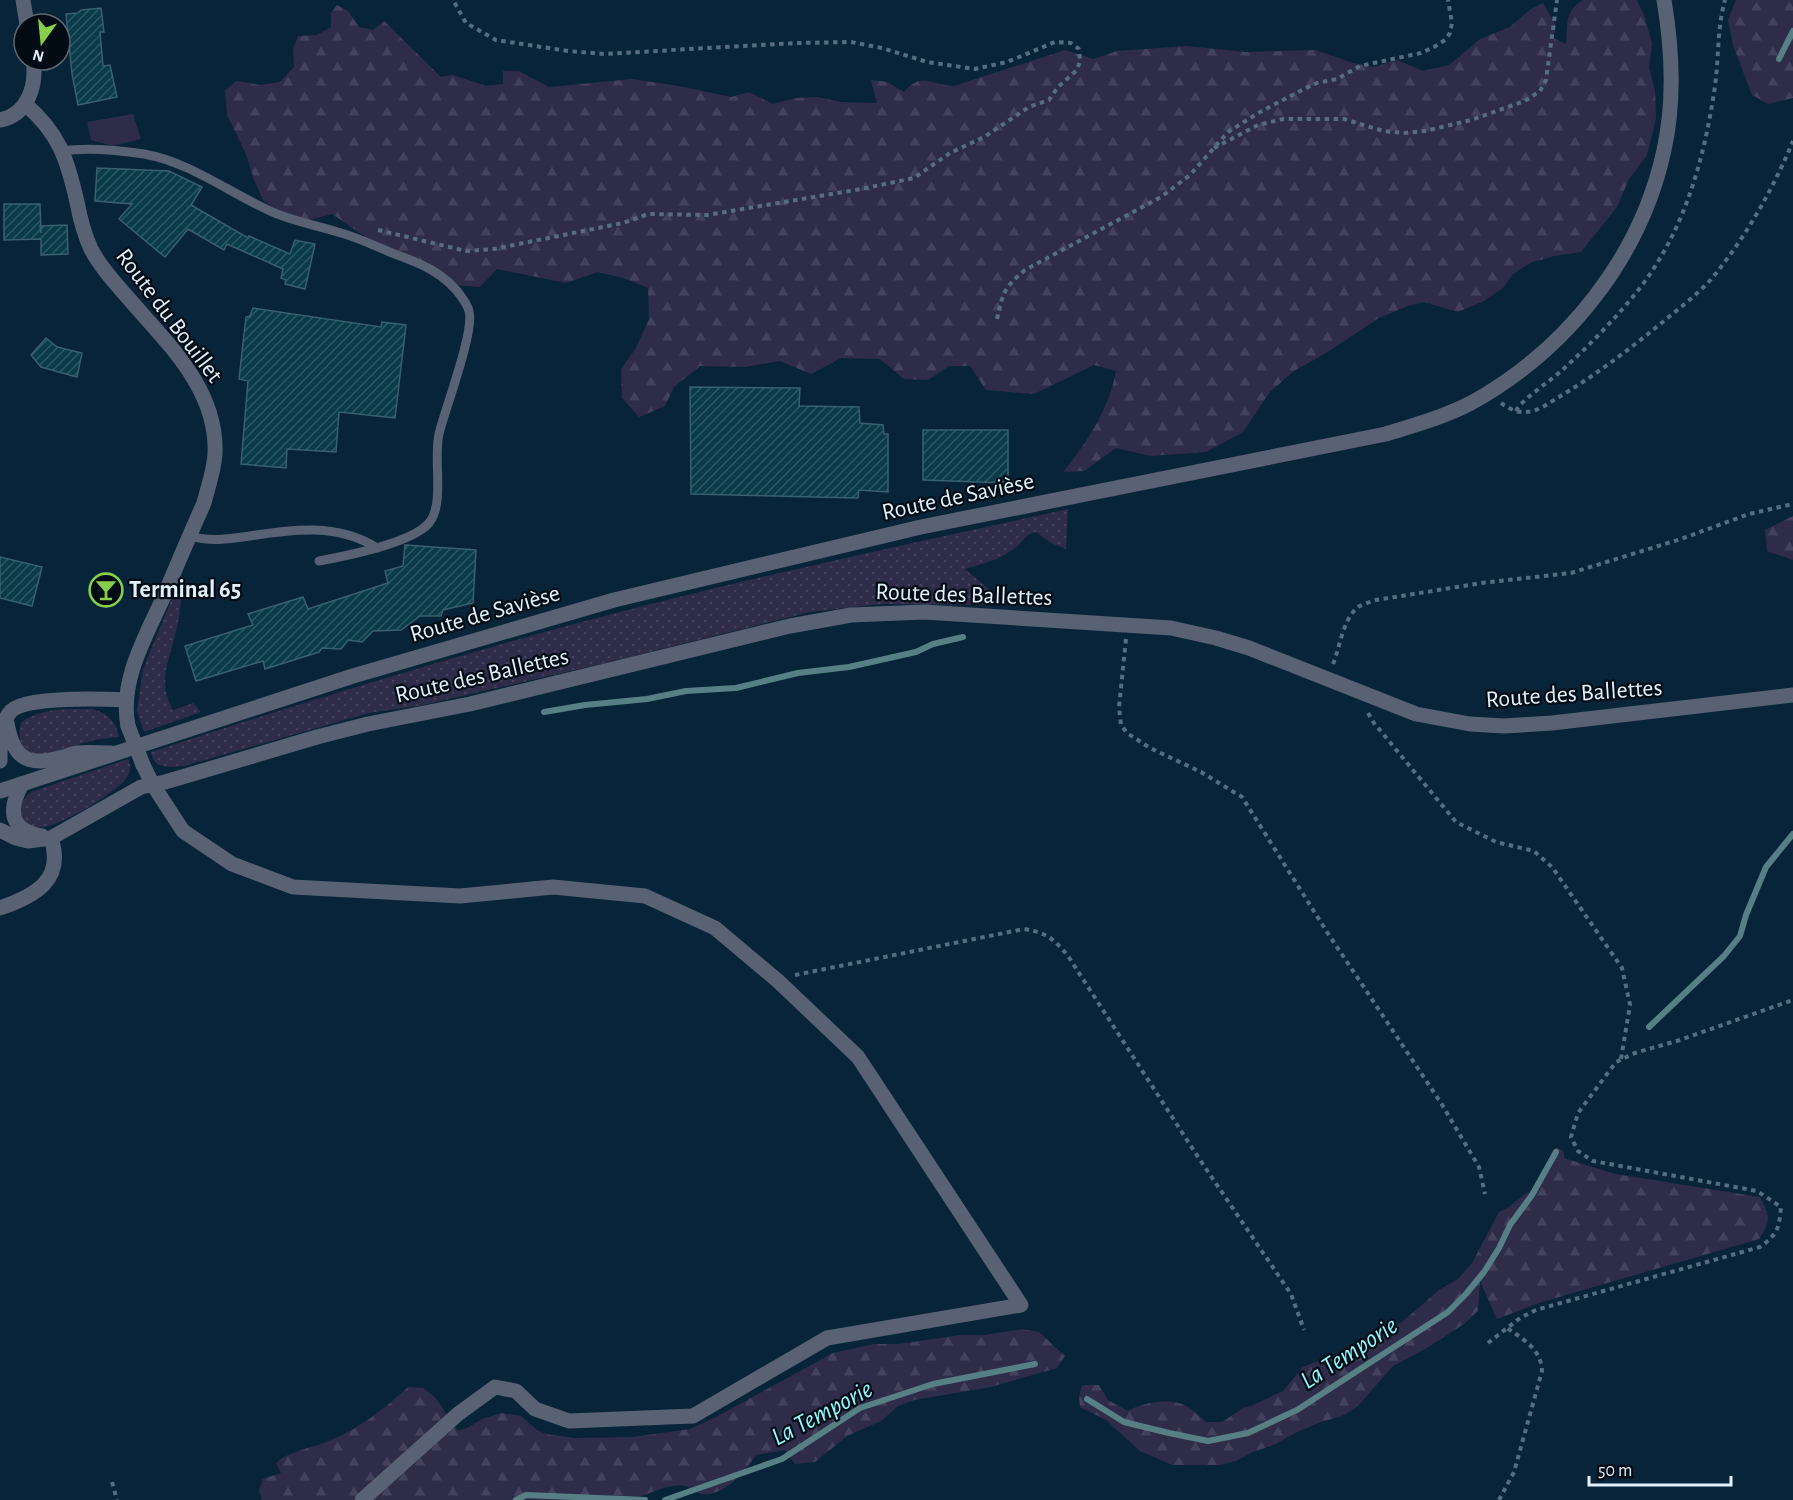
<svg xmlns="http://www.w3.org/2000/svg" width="1793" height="1500" font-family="'Alegreya Sans',sans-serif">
  <defs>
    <pattern id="grass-dots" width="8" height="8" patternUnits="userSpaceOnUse" patternTransform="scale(1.5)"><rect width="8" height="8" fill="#2f2c4a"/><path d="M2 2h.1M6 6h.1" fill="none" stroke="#43415c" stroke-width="1.8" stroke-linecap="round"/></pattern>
    <pattern id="forest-firs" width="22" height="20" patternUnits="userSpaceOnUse" patternTransform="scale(1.5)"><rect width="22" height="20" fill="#2f2c4a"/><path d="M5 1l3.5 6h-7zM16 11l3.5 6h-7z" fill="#43415c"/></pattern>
    <pattern id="building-hatch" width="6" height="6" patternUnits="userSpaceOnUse" patternTransform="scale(1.5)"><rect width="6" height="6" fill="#093b49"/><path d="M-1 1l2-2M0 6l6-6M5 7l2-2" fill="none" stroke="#2d5864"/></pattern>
  </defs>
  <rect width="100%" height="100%" fill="#082438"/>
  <g fill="url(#grass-dots)">
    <path d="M 1068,509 L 1066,549 L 1051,543 L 1036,532 C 1025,534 1022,543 1014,549 C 999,560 982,564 965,569 L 990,590 L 1015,603 L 1003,605 L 882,604 L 810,612 L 618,660 L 423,705 L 369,713 L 184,766 L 171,767 L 158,765 L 153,759 L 151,752 C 319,697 488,645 659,602 C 794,568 931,539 1068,509 Z"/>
    <path d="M 182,574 C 182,592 181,610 177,627 C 171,656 156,680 173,710 L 193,703 L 201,712 L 144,732 L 137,711 L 143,669 Z"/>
    <path d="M 93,709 C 108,714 116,721 119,737 C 111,738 103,738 95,740 C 72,745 10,776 21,723 C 40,707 70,709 93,709 Z"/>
    <path d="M 128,759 C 131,766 131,771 127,777 C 118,792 61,825 44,827 C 31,829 13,818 22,803 C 23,799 28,795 31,792 Z"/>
  </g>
  <g fill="url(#forest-firs)">
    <path d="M 1583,0 L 1637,0 L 1644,15 L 1652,43 L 1649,68 L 1655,90 L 1656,118 L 1647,155 L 1629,179 L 1617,207 L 1581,252 L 1554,256 L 1530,263 L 1513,274 L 1503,288 L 1484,301 L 1458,312 L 1424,302 L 1408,306 L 1379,318 L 1326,353 L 1294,371 L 1269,393 L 1243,432 L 1206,452 L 1151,456 L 1116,448 L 1084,471 L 1063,472 C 1087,443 1109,409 1116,371 L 1094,365 L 1034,394 L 986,390 L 970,366 L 949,366 L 928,380 L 904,379 L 880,359 L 841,358 L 811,374 L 780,361 L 745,367 L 700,366 L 674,387 L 665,406 L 639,417 L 622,398 L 621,369 L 636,348 L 649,319 L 648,288 L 623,278 L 598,272 L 566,283 L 497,269 L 480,287 L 455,285 L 392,255 L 332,214 L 310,220 L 286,217 L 263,200 L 254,180 L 246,154 L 227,115 L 225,90 L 237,81 L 260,85 L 280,82 L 294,67 L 293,49 L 298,36 L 317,35 L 331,27 L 331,13 L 337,5 L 348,11 L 359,27 L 373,30 L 384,21 L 441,77 L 453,75 L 486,86 L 503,84 L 503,71 L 519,71 L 549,87 L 632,79 L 679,86 L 731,97 L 749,92 L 773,104 L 796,98 L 817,97 L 841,102 L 877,103 L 871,80 L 887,82 L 904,92 C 922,71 930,85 954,86 L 1065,50 L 1093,59 L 1117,51 L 1186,46 L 1246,52 L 1316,50 L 1353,63 L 1373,67 L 1397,60 L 1423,71 L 1449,65 L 1480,39 L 1510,27 L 1531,9 L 1543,3 L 1556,26 L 1553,38 L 1566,44 C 1568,25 1564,11 1583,0 Z"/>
    <polygon points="1736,0 1793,0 1793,98 1768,104 1752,95 1733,45 1728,20"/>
    <polygon points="1793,516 1793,560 1767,551 1765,530"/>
    <path d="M 1557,1148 L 1564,1152 L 1564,1158 L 1615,1174 L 1760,1197 C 1770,1216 1771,1221 1759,1239 L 1542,1302 L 1497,1319 L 1480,1281 L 1478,1311 L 1464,1324 L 1427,1348 L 1393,1366 L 1358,1406 L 1342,1416 L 1318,1423 L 1293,1434 L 1276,1444 L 1253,1452 L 1236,1461 L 1220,1465 L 1172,1465 L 1140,1451 L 1106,1420 L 1080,1407 L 1079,1397 L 1082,1385 L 1099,1385 L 1108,1400 L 1128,1411 C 1143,1402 1172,1397 1188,1407 C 1194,1411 1200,1417 1206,1422 L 1222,1422 L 1245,1407 L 1251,1406 L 1283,1391 L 1303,1367 L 1363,1344 L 1402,1322 L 1439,1290 L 1458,1279 L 1472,1263 L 1499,1212 L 1509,1207 L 1527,1193 L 1537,1190 L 1552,1151 Z"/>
    <path d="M 1022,1329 L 1039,1332 L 1065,1356 L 1057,1368 L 991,1387 L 914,1400 L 898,1406 L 881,1421 L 847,1436 L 815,1462 L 795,1464 L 785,1450 L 756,1455 C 745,1471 724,1497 701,1494 C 696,1493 691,1487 685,1486 C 668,1483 647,1495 631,1500 L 262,1500 L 259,1490 L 263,1479 L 281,1473 L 276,1463 C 292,1449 312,1449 331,1440 C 357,1430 388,1406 408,1387 L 423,1388 L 435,1397 L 458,1431 L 469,1427 L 482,1419 L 501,1413 L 521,1416 L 537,1430 L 546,1434 L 575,1438 L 633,1437 L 690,1429 L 716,1417 L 833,1353 L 874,1344 L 899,1344 L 960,1335 L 984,1335 Z"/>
  </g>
  <polygon fill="#2f2c4a" points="133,114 141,139 113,146 91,140 87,122"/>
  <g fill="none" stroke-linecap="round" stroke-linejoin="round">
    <g stroke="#568086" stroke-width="6">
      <polyline points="1779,59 1793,31"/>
      <polyline points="544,712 585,705 647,699 686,691 736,688 798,673 849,667 916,652 933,644 963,637"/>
      <polyline points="1649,1027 1724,956 1740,936 1746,915 1766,867 1793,834"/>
      <polyline points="1087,1399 1124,1422 1169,1433 1208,1441 1248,1433 1297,1410 1448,1312 1466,1294 1484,1272 1499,1248 1510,1225 1532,1195 1556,1152"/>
      <polyline points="516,1500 526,1495 645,1500"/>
      <polyline points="665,1500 782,1459 860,1408 933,1384 1035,1364"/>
    </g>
  </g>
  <g fill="url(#building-hatch)" stroke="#39606e" stroke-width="1.5">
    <polygon points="101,8 104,32 100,32 103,66 110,65 117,97 78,105 72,74 66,14 78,13 81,10"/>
    <polygon points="97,168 169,171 202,187 191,205 248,238 249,236 290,254 295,240 315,244 305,289 285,284 286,280 281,278 283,269 227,244 224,250 188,229 165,257 119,219 132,204 95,201"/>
    <polygon points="4,204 40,204 41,233 40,226 67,225 68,254 41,255 41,239 4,240"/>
    <polygon points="253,308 381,327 382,322 406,325 395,418 339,412 336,452 287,449 286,468 241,464 248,381 239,379 246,317 250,316"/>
    <polygon points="46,338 57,347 82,353 77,377 41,367 31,355"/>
    <polygon points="690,387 800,388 799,406 859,407 860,423 883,425 884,434 888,434 888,492 859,490 858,498 691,494"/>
    <polygon points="923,430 1008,430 1008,483 923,480"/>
    <polygon points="405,545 476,550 473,603 443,610 441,616 420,616 401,630 373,631 362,642 348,640 341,649 322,648 319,652 265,669 263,661 196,681 185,646 253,625 248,614 303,597 308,609 388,583 385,571 403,566"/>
    <polygon points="0,557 42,567 32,606 0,598"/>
  </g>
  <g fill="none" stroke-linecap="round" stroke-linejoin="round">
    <g stroke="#556d7f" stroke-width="4" stroke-dasharray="4.5 4.5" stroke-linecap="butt">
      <polyline points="1214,148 1258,125 1283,119 1344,119 1383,131 1404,133 1425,131 1471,120 1525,101 1540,91 1546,80 1557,0"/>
      <polyline points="378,230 466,251 494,249 623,223 648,214 707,215 861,189 914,178 950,153 984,137 1029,107 1049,100 1058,87 1077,70 1080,61 1079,49 1071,43 1055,42 1007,62 975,69 927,62 882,48 851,42 795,43 604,54 568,51 496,40 466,23 453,0"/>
      <path d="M 997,319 C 1003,292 1004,288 1025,270 L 1161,197 L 1190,175 L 1228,132 L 1260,112 L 1302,90 L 1317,83 L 1337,79 L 1360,66 L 1421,53 L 1434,47 L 1445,40 L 1450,33 L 1452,23 L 1448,0"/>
      <path d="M 1501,403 C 1508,408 1517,413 1526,412 C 1538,412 1550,402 1559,397 C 1599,373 1635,345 1670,316 C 1687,302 1704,289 1717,272 C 1748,233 1774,187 1793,141"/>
      <path d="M 1516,411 C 1522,399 1549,382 1560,372 C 1587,348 1613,321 1636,293 C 1684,233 1704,161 1715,86 C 1719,57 1717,28 1725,0"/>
      <polyline points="1126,639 1119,707 1121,725 1127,733 1150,748 1201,772 1242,797 1327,932 1441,1103 1479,1167 1485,1194"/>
      <path d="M 1333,664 C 1340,647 1343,619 1358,607 C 1363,604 1370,602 1376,600 L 1482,583 L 1571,573 L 1681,539 L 1749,514 L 1793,504"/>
      <polyline points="1368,713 1374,723 1456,822 1496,842 1534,851 1552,867 1622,968 1630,1005 1621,1059"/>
      <path d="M 795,975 L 1024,929 C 1047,933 1053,938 1068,956 L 1198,1157 L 1291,1294 L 1304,1330"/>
      <path d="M 1488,1343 L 1520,1318 L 1536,1310 L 1760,1247 C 1778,1234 1779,1228 1781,1207 L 1757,1191 L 1593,1161 L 1578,1151 L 1571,1137 L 1578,1113 L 1616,1062 L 1635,1053 L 1680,1040 L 1793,1000"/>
      <polyline points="112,1482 117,1500"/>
      <path d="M 1499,1500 L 1514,1472 L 1542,1371 C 1541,1349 1524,1340 1507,1328"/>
    </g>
    <g stroke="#596174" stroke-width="9">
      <path d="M 62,151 C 88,147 118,150 144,154 C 189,162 227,191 268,210 C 290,221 317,225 341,233 C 359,238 375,246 392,253 C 420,263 446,273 463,299 C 465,302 468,307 469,311 C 475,331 445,409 439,434 C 433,458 445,504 429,523 C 412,543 346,556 319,561"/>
      <path d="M 190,536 C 210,542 229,539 250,536 C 293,529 338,523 377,548"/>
    </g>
    <g stroke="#596174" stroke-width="15">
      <path d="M 25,104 C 59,133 67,158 77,202 C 80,218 84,234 91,249 C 101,268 116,284 130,300 C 168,344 218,390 215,454 C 214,471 208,487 204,503 C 190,534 177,565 164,596 C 146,636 119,681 128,726"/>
      <path d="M 7,723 C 13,756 25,767 59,758 C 65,757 71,754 77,753 C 88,752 100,753 111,753"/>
      <path d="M 0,761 C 0,745 0,723 11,711 C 26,696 103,699 126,700"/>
      <polyline points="143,765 153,785 183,831 232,864 293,887 460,896 553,887 645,896 715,928 778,981 858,1057 1021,1305 827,1338 693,1416 569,1421 535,1409 516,1391 495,1387 458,1414 362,1500"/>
      <path d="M 0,908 C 35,896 65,880 51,838"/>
    </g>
    <g stroke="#596174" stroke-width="15">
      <polyline points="23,0 27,24"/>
      <path d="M 0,120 C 28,115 37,85 33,60"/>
      <path d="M 22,784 C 8,810 9,830 42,836"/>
      <path d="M 0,791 L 353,676 L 614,600 L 921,527 L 1386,434 C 1415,425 1444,417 1471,403 C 1567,350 1641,257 1664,150 C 1675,101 1672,48 1664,0"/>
      <polyline points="0,830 16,838 28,841 51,838 141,787 165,782 317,737 368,724 470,704 790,626 851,615 924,612 1171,628 1216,638 1249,648 1416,714 1470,724 1504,726 1552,723 1793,695"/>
    </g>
    <polyline stroke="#596174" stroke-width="15" points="128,726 143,765"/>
  </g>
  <defs>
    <symbol id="bar-ring" viewBox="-11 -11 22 22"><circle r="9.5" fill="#030c15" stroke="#87cf4a" stroke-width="1.5"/><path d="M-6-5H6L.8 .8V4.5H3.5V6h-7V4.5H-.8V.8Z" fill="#87cf4a"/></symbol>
  </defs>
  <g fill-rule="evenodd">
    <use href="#bar-ring" x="87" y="571" width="38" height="38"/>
  </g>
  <g text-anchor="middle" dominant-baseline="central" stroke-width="4.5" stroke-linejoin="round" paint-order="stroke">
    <g font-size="24" fill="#e1f1fe" stroke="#030c15">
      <text transform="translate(169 316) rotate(53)">Route du Bouillet</text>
      <text transform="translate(958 497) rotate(-12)">Route de Savièse</text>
      <text transform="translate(964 595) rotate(2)">Route des Ballettes</text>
      <text transform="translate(485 614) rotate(-16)">Route de Savièse</text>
      <text transform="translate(482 676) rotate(-13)">Route des Ballettes</text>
      <text transform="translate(1574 694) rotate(-4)">Route des Ballettes</text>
    </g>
    <g font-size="24" font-weight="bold" fill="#e1f1fe" stroke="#030c15" text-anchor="start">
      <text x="129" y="590">Terminal 65</text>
    </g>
    <g font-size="26" font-style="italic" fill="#8ff9fe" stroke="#030c15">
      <text transform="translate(1349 1353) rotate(-33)">La Temporie</text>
      <text transform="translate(822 1413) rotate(-28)">La Temporie</text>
    </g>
  </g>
  <g transform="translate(42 42) rotate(195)"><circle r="28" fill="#030c15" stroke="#5c6872" stroke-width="1.5"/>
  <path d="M0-4.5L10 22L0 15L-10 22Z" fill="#87cf4a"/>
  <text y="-9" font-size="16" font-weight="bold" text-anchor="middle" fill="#e1f1fe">N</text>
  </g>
  <path d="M1589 1476v9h142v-9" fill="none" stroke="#e1f1fe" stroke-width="3"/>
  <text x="1598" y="1476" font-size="18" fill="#e1f1fe" stroke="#030c15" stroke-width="4.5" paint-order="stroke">50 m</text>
</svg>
